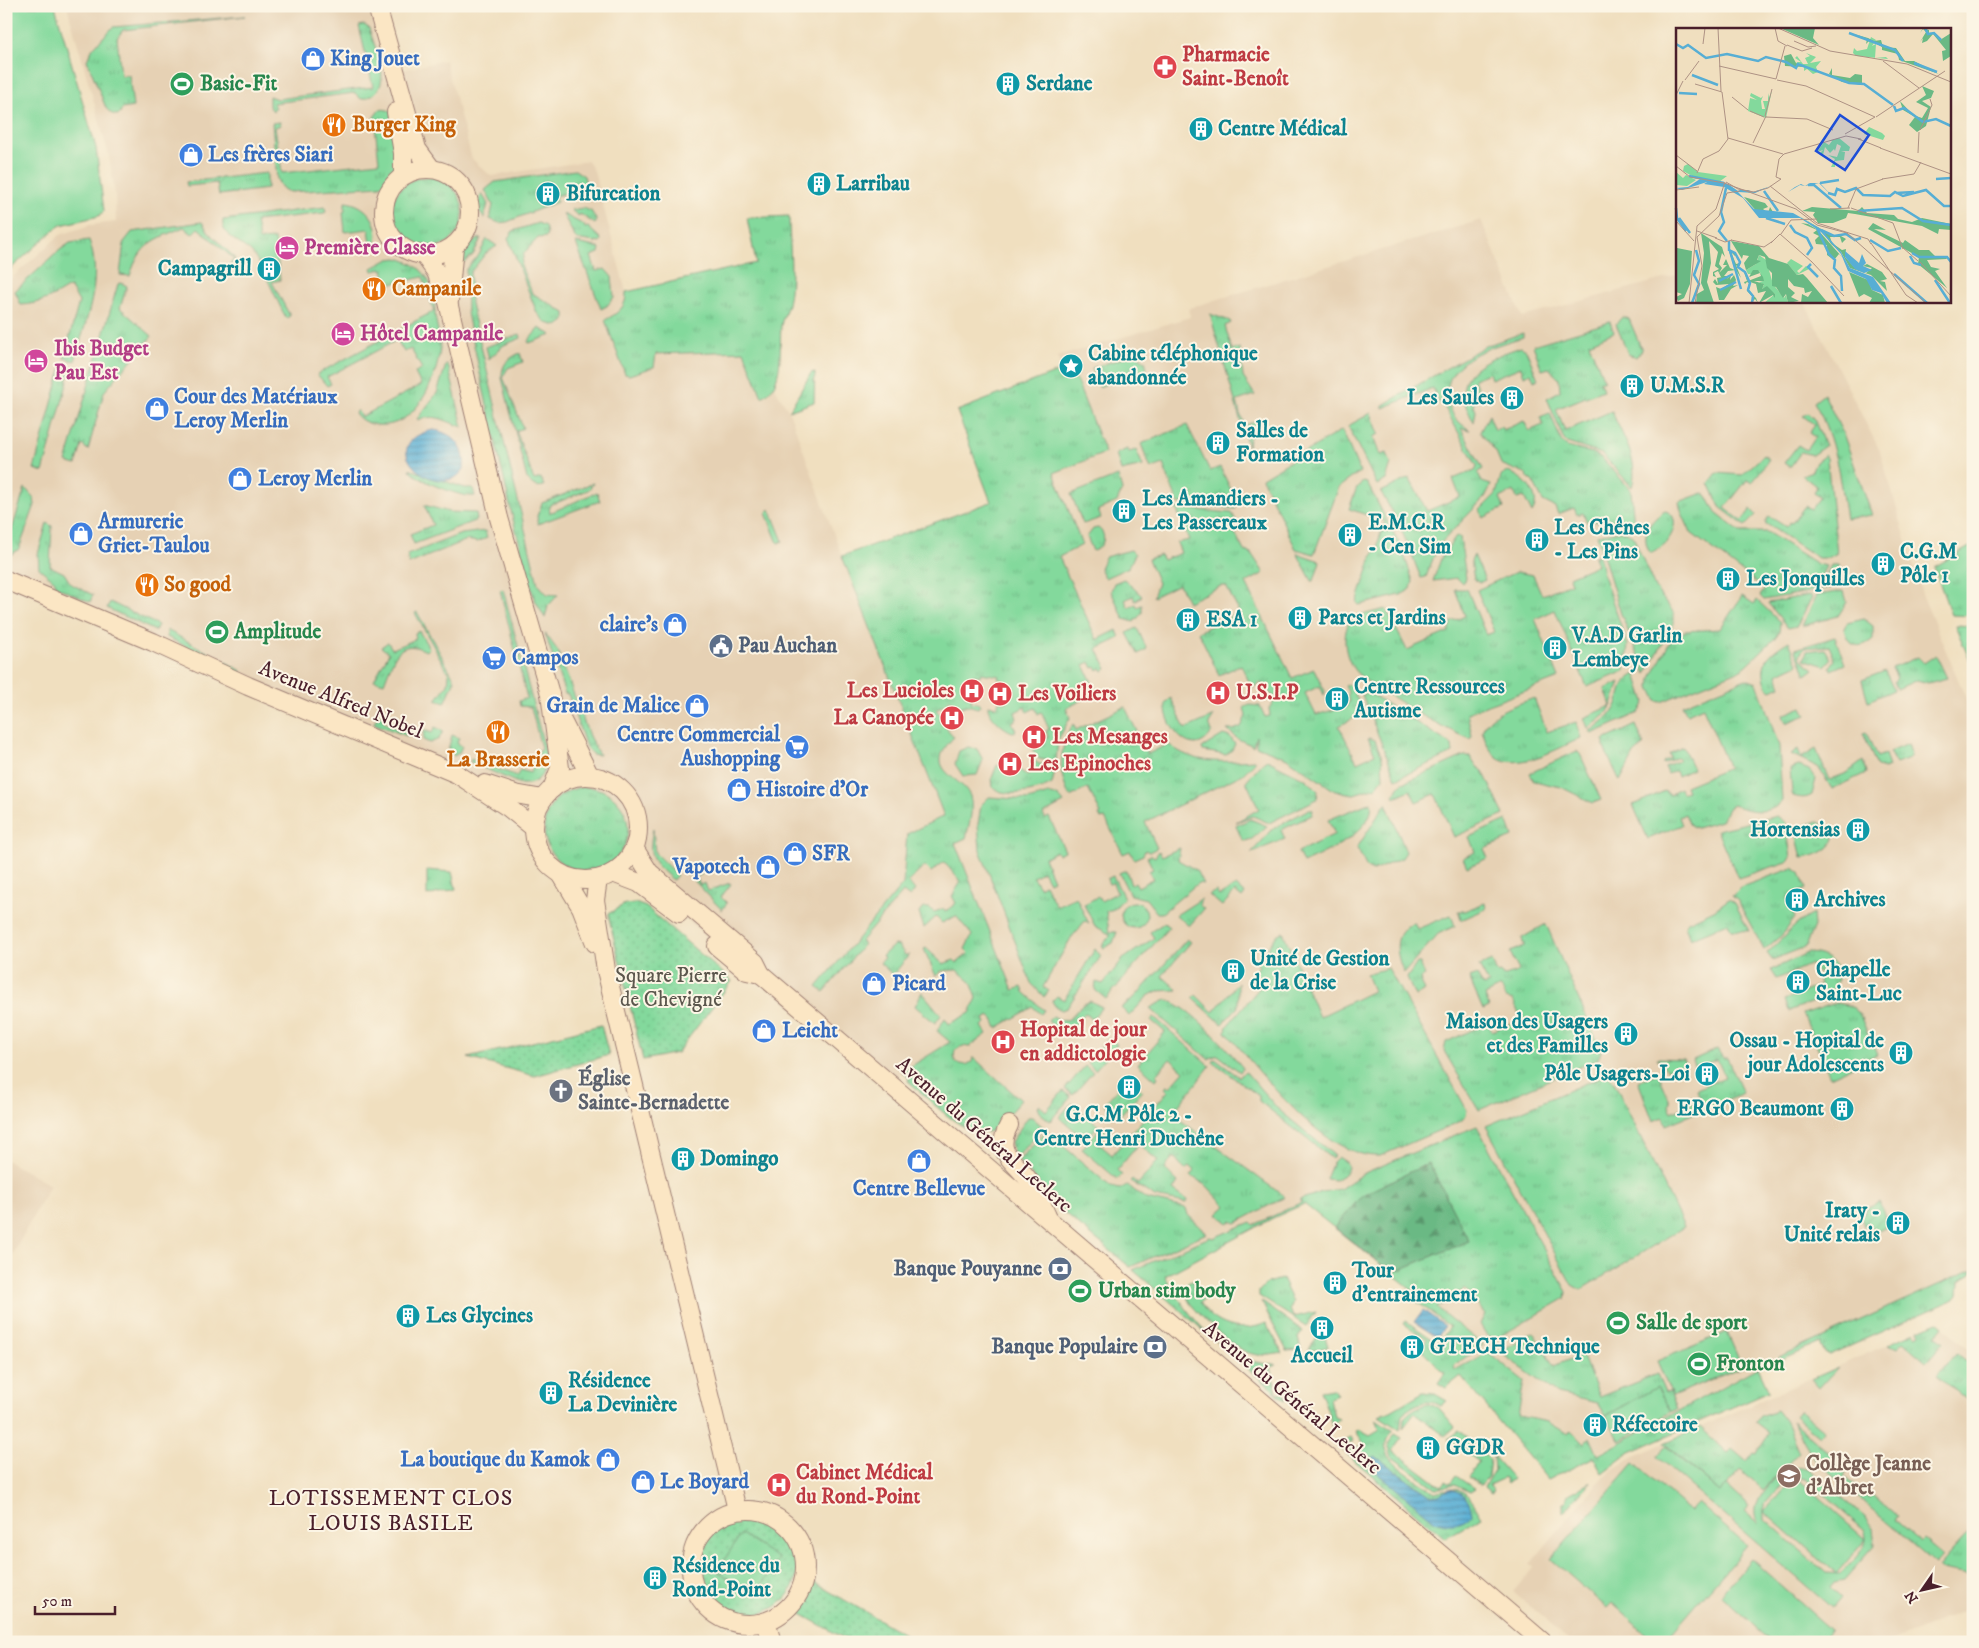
<svg xmlns="http://www.w3.org/2000/svg" width="1979" height="1648" font-family="'IM FELL DW Pica',serif">
  <defs>
    <pattern id="grass-tufts" width="24" height="20" patternUnits="userSpaceOnUse" patternTransform="scale(1.25)"><rect width="24" height="20" fill="#83d99c"/><path d="M3 7l-1-3M5 7V3M7 7l1-3M15 17l-1-3M17 17v-4M19 17l1-3" fill="none" stroke="#73ba87"/></pattern>
    <pattern id="forest-firs" width="22" height="20" patternUnits="userSpaceOnUse" patternTransform="scale(1.25)"><rect width="22" height="20" fill="#6ab984"/><path d="M5 1l3.5 6h-7zM16 11l3.5 6h-7z" fill="#59966c"/></pattern>
    <pattern id="park-dots" width="8" height="8" patternUnits="userSpaceOnUse" patternTransform="scale(1.25)"><rect width="8" height="8" fill="#83d99c"/><path d="M2 2h.1M6 6h.1" fill="none" stroke="#73ba87" stroke-width="1.8" stroke-linecap="round"/></pattern>
    <pattern id="garden-furrows" width="10" height="10" patternUnits="userSpaceOnUse" patternTransform="scale(1.25)"><rect width="10" height="10" fill="#83d99c"/><path d="M-1 1l2-2M0 10L10 0M9 11l2-2" fill="none" stroke="#73ba87"/></pattern>
    <pattern id="water-rules" width="6" height="5" patternUnits="userSpaceOnUse" patternTransform="scale(1.25)"><rect width="6" height="5" fill="#57aed4"/><path d="M0 2.5h6" fill="none" stroke="#4a8dac"/></pattern>
  </defs>
  <rect width="100%" height="100%" fill="#fcf5e5"/>
  <filter id="ink" filterUnits="userSpaceOnUse"><feTurbulence type="fractalNoise" baseFrequency=".02" numOctaves="2"/><feDisplacementMap in="SourceGraphic" scale="10" xChannelSelector="R" yChannelSelector="G"/><feConvolveMatrix kernelMatrix="1 2 1 2 8 2 1 2 1" color-interpolation-filters="sRGB"/></filter>
  <filter id="wash" filterUnits="userSpaceOnUse"><feTurbulence type="fractalNoise" baseFrequency=".0096" numOctaves="4" result="noise"/><feDisplacementMap in="SourceGraphic" scale="20" xChannelSelector="R" yChannelSelector="G"/><feGaussianBlur stdDeviation="1.12" result="paint"/><feColorMatrix in="noise" values="0 0 0 0 0 0 0 0 0 0 0 0 0 0 0 0 0 1.4 0 .05"/><feComposite in="paint" operator="in"/></filter>
  <g filter="url(#wash)">
    <rect width="100%" height="100%" fill="#f0dfbf"/>
    <g fill="#e6d1b4">
      <polygon points="67,6 377,6 394,72 445,60 472,159 491,176 588,161 594,171 626,292 628,334 656,354 752,351 789,411 842,556 991,502 957,411 1062,371 1057,357 1190,317 1189,308 1481,220 1522,317 1678,275 1678,301 1804,301 1880,451 1922,594 1973,715 1973,1269 1753,1369 1548,1480 1452,1366 1483,1345 1303,1202 1142,1278 1050,1201 1027,1169 985,1133 963,1128 908,1081 909,1078 902,1072 889,1084 747,971 682,915 614,873 598,879 585,881 561,874 550,866 541,855 535,842 533,828 465,777 6,580 6,283 60,235 90,225 116,222 115,194 109,156"/>
      <polygon points="6,1160 50,1185 6,1267"/>
      <polygon points="1938,1322 1973,1352 1973,1607 1889,1642 1571,1642 1513,1592 1534,1567 1530,1564 1598,1483 1613,1469 1633,1457"/>
    </g>
    <g fill="url(#grass-tufts)" stroke="#667c64">
      <path d="M 245,16 L 123,30 L 117,38 L 121,76 L 129,75 L 133,107 L 122,109 L 120,114 C 114,117 110,113 106,108 L 87,60 L 93,48 L 113,27 Z"/>
      <path d="M 364,25 L 369,28 C 376,53 398,92 361,99 L 355,93 L 273,103 L 276,107 L 273,111 L 269,106 L 269,96 L 277,99 L 373,87 L 359,26 Z"/>
      <path d="M 380,109 L 388,110 L 391,112 L 397,173 L 390,182 L 380,186 L 291,192 C 283,191 280,186 277,179 L 272,123 L 280,122 L 281,125 L 275,127 L 282,173 L 379,162 L 374,117 Z"/>
      <polygon points="575,170 584,176 589,197 571,198 567,193 556,196 557,202 507,222 499,223 490,219 493,205 485,190 495,182"/>
      <polygon points="267,173 267,189 219,195 217,183 187,186 186,182"/>
      <circle cx="427" cy="213" r="36"/>
      <polygon points="482,194 488,204 484,218 476,207"/>
      <path d="M 345,202 C 370,204 385,230 372,252 L 369,229 L 345,232 L 343,212 L 345,211 Z"/>
      <path d="M 325,207 L 326,212 L 324,213 L 256,221 L 259,240 L 275,239 L 280,280 L 272,282 L 290,316 L 286,318 C 278,303 262,264 252,253 C 242,243 220,236 223,220 Z"/>
      <polygon points="583,208 591,211 597,221 595,224 580,214 579,216 571,210"/>
      <polygon points="563,214 584,225 585,228 588,227 601,239 600,243 576,239"/>
      <path d="M 789,216 C 789,244 794,277 788,304 C 786,312 782,318 781,326 C 779,347 785,386 762,397 L 744,351 L 656,354 L 654,367 L 629,375 L 625,374 L 605,320 C 617,314 627,307 626,292 L 756,263 L 747,218 Z"/>
      <path d="M 202,222 L 210,234 L 233,256 L 235,260 L 231,265 L 229,265 L 234,259 L 198,228 L 192,234 L 184,227 C 154,240 140,243 130,276 L 120,275 L 124,242 L 132,232 Z"/>
      <polygon points="538,223 545,226 547,234 546,237 538,238 524,253 521,266 532,293 565,313 565,321 558,326 546,323 537,313 508,238 513,231"/>
      <polygon points="481,238 473,255 459,266 464,246"/>
      <polygon points="487,239 497,246 486,253 470,273 471,304 538,584 547,594 558,595 548,606 545,618 534,598 513,519 483,387 467,313 466,269 479,255"/>
      <path d="M 89,240 C 104,282 85,320 75,361 L 64,358 L 79,302 L 71,288 L 69,287 C 54,297 39,304 21,305 L 15,291 L 60,250 L 70,243 Z"/>
      <polygon points="576,243 600,248 599,253 591,256 596,271 605,269 612,277 614,297 607,306 601,309"/>
      <path d="M 397,258 C 425,265 435,284 435,311 C 435,324 441,336 440,349 C 437,380 415,429 378,425 C 369,424 360,421 355,413 L 357,410 L 361,417 L 421,385 L 415,373 L 422,369 L 411,349 L 404,352 L 397,340 L 327,377 L 331,384 L 327,386 L 317,374 L 434,311 L 423,277 L 387,285 L 383,269 L 373,271 L 372,268 L 389,259 Z"/>
      <polygon points="121,283 127,286 120,308 152,336 104,392 88,450 82,445 76,465 66,462 118,284"/>
      <polygon points="1210,314 1230,321 1231,323 1225,326 1232,350 1240,348 1243,377 1255,395 1237,401 1240,414 1245,425 1262,420 1266,431 1249,437 1248,447"/>
      <polygon points="1622,317 1629,319 1642,350 1636,357 1628,354 1616,324"/>
      <path d="M 1610,322 L 1614,332 L 1589,343 L 1604,380 L 1600,382 L 1603,390 L 1556,409 L 1565,431 L 1612,411 C 1621,435 1640,459 1632,487 L 1602,454 L 1567,443 L 1564,440 L 1547,398 L 1560,391 L 1559,379 L 1549,368 L 1542,370 L 1533,345 Z"/>
      <polygon points="539,328 552,335 529,343 528,341"/>
      <path d="M 1523,333 L 1523,337 C 1494,346 1441,359 1448,400 C 1451,415 1457,422 1470,430 L 1461,428 L 1483,469 L 1478,473 L 1482,482 L 1491,485 L 1485,497 L 1438,546 L 1426,577 L 1421,578 L 1399,524 L 1381,492 L 1409,478 L 1427,511 L 1460,497 L 1453,479 L 1475,470 L 1477,466 L 1445,408 L 1440,404 L 1433,388 L 1383,408 L 1383,405 L 1485,346 Z"/>
      <polygon points="520,334 521,338 504,345 489,359 486,347"/>
      <path d="M 1521,347 L 1526,350 L 1538,379 L 1534,381 L 1531,373 L 1524,376 L 1521,367 L 1491,379 L 1489,373 L 1474,379 L 1481,399 L 1473,403 L 1476,411 L 1474,422 C 1444,374 1483,360 1521,347 Z"/>
      <path d="M 520,353 L 523,362 L 508,368 L 503,377 L 523,428 L 516,431 L 534,480 L 541,478 L 544,486 C 536,488 532,485 527,479 L 502,378 C 501,364 509,358 520,353 Z"/>
      <polygon points="1135,354 1145,361 1147,368 1144,375 1141,370 1099,387 1092,368"/>
      <path d="M 446,365 L 448,365 L 463,427 C 446,422 437,413 418,420 L 417,419 L 437,393 Z"/>
      <polygon points="62,366 71,369 43,472 34,469"/>
      <path d="M 1062,370 L 1066,374 L 1073,372 L 1105,453 L 1054,473 L 1082,545 L 1059,557 L 1097,640 L 1117,630 L 1120,638 L 1097,649 L 1107,669 L 1103,671 L 1101,668 L 1098,670 L 1096,667 L 1093,668 L 1090,662 L 1084,665 L 1097,693 L 1066,708 L 1070,718 L 1058,740 L 1056,762 L 1039,759 L 1032,750 L 1043,745 L 1041,740 L 1048,737 L 1046,731 L 1049,729 L 1041,712 L 1038,714 L 1035,708 L 1027,712 L 1025,707 L 1015,712 L 1017,719 L 1012,722 L 1016,731 L 1013,732 C 1004,730 987,714 988,705 L 997,707 L 999,701 L 1007,702 L 1009,689 L 1002,688 L 1005,681 L 998,679 L 999,676 L 981,673 L 980,676 L 974,675 L 972,683 L 967,682 L 965,695 L 972,696 L 971,702 L 981,704 L 978,708 L 967,705 L 957,708 L 951,699 L 936,710 L 942,716 L 939,719 L 954,737 C 920,771 962,776 970,796 C 974,809 969,825 966,838 L 955,843 L 1013,990 L 1022,987 L 1024,992 L 1044,1010 L 1041,1014 L 1033,1007 L 997,1028 L 993,1019 L 989,1016 L 984,1019 L 986,1023 L 982,1026 L 987,1034 L 969,1047 L 963,1046 L 955,1050 L 954,1057 L 956,1063 L 966,1065 L 972,1062 L 973,1057 L 1021,1100 L 994,1130 C 966,1142 929,1098 908,1081 L 909,1078 L 902,1072 L 950,1042 L 937,1031 L 945,1018 L 949,1024 L 970,1013 L 977,998 L 971,982 L 957,970 L 941,971 L 936,976 L 924,949 L 926,948 L 943,964 L 954,960 L 957,963 L 969,953 L 965,949 L 972,935 L 956,916 L 942,923 L 936,917 L 924,928 L 919,913 L 923,908 L 930,908 L 934,912 L 943,909 L 945,912 L 956,903 L 952,896 L 961,882 L 944,862 L 931,872 L 925,866 L 908,882 L 915,890 L 910,897 L 903,892 L 861,941 L 864,944 L 824,992 L 817,987 L 903,884 L 907,834 L 944,816 L 842,556 L 991,502 L 957,411 Z"/>
      <polygon points="815,372 814,402 789,411 811,373"/>
      <path d="M 1824,394 L 1844,436 L 1872,515 L 1846,519 C 1839,476 1836,440 1814,402 Z"/>
      <polygon points="1371,413 1379,434 1373,437 1380,455 1387,453 1391,464 1386,480 1377,485 1348,426"/>
      <polygon points="1550,413 1562,443 1567,447 1593,453 1602,458 1631,490 1634,526 1610,520 1587,522 1583,513 1577,515 1574,508 1558,514 1555,507 1543,501 1533,482 1525,474 1501,464 1496,452 1480,432 1489,415 1495,430 1501,427 1503,430 1524,421 1529,431 1543,425 1540,417"/>
      <polygon points="1808,413 1814,419 1825,446 1812,455 1801,452 1790,467 1784,463 1798,445 1806,450 1815,437 1809,433 1815,425 1803,416"/>
      <polygon points="1187,425 1210,471 1220,467 1236,500 1233,502 1236,509 1178,503 1163,464 1151,469 1141,444"/>
      <polygon points="1342,430 1360,472 1339,487 1314,554 1296,549 1262,478"/>
      <polygon points="1127,449 1129,452 1136,450 1143,466 1121,471 1116,454"/>
      <polygon points="1764,455 1769,459 1752,483 1747,480 1725,508 1742,521 1751,509 1756,515 1745,526 1720,507 1709,483 1717,473 1742,475"/>
      <polygon points="1825,455 1827,458 1837,553 1828,558 1818,558 1765,523 1769,516 1786,527 1790,522 1792,523 1805,506 1811,509 1820,497 1814,492 1817,487 1802,475 1812,471 1816,462"/>
      <path d="M 409,469 L 465,488 L 473,488 L 475,496 C 462,498 417,481 409,469 Z"/>
      <path d="M 1507,472 C 1524,476 1543,497 1532,513 L 1524,497 L 1517,499 L 1514,491 L 1500,498 L 1504,508 L 1483,518 L 1480,510 L 1496,494 L 1501,476 Z"/>
      <polygon points="1118,476 1122,490 1117,502 1098,510 1101,518 1083,524 1071,494"/>
      <polygon points="1363,482 1367,483 1401,547 1395,550 1398,555 1403,552 1413,581 1411,589 1401,595 1359,605 1357,603 1373,554 1378,549 1378,542 1385,521 1349,509 1357,487"/>
      <polygon points="593,483 590,489 556,503 553,503 549,506 550,513 597,492 600,501 538,524 537,516 542,503"/>
      <polygon points="25,488 34,498 35,505 19,549 6,558 6,539 10,536"/>
      <polygon points="1703,493 1707,496 1716,513 1740,532 1767,532 1817,564 1826,566 1814,591 1764,600 1760,596 1765,589 1691,533 1681,511 1679,502"/>
      <polygon points="424,505 449,512 476,513 477,520 414,544 410,534 433,525"/>
      <polygon points="1176,508 1232,513 1239,527 1235,533 1244,551 1251,553 1264,573 1246,583 1292,678 1314,669 1325,691 1324,695 1320,686 1305,693 1316,715 1347,706 1347,703 1350,702 1347,696 1349,694 1345,686 1350,684 1362,708 1358,716 1339,726 1357,762 1375,754 1368,738 1375,740 1382,757 1383,778 1376,787 1354,794 1335,791 1287,758 1256,746 1256,736 1253,746 1238,739 1227,730 1233,730 1241,727 1246,716 1244,707 1250,705 1260,706 1265,717 1270,716 1269,708 1274,702 1275,697 1263,689 1261,682 1252,688 1241,665 1219,675 1201,637 1198,632 1239,612 1226,586 1221,586 1188,602 1179,584 1153,597 1158,583 1148,559 1160,555 1163,560 1181,553 1177,543 1189,540"/>
      <polygon points="770,509 783,541 778,543 766,513"/>
      <path d="M 1665,511 C 1679,514 1675,532 1667,541 C 1663,547 1656,550 1650,553 C 1640,535 1649,521 1665,511 Z"/>
      <polygon points="47,523 52,526 50,566 64,573 71,584 93,595 90,602 55,586 55,581 39,568 38,554"/>
      <path d="M 1098,528 C 1108,535 1104,547 1093,551 L 1087,537 L 1093,529 Z"/>
      <polygon points="485,531 487,538 477,542 467,540 409,564 407,555 461,534"/>
      <polygon points="1619,531 1627,532 1634,538 1655,588 1674,613 1674,623 1646,674 1621,614 1597,535"/>
      <polygon points="1456,536 1460,537 1466,578 1462,583 1457,578 1433,581 1442,556"/>
      <polygon points="1973,545 1973,592 1969,592 1969,601 1973,602 1973,616 1951,615 1934,567"/>
      <polygon points="1131,550 1135,554 1129,567 1105,578 1100,568 1105,557"/>
      <polygon points="1297,553 1320,561 1314,581 1312,581"/>
      <path d="M 1599,554 L 1604,578 L 1628,645 L 1625,671 L 1587,687 L 1555,610 L 1535,619 L 1559,678 L 1467,713 L 1472,736 L 1470,739 C 1441,727 1415,712 1389,695 C 1378,688 1366,682 1357,673 C 1344,659 1340,631 1353,617 L 1386,609 L 1407,650 L 1448,632 L 1451,622 L 1465,616 L 1455,589 L 1467,589 L 1486,635 L 1494,632 L 1477,590 L 1516,572 L 1533,575 L 1542,595 L 1571,583 L 1569,577 L 1597,565 L 1594,557 Z"/>
      <polygon points="1474,555 1485,580 1479,583 1474,579 1471,561"/>
      <polygon points="1831,565 1839,565 1843,586 1819,590"/>
      <polygon points="1124,579 1142,596 1135,601 1133,596 1125,600 1128,607 1136,604 1137,607 1142,605 1142,613 1134,622 1124,619 1111,591 1114,583"/>
      <path d="M 503,589 L 547,757 C 546,773 538,786 520,784 L 470,762 L 471,759 L 517,776 L 520,770 L 530,773 L 541,748 L 531,707 L 520,706 L 519,701 L 527,698 L 500,590 Z"/>
      <polygon points="1844,591 1847,602 1838,616 1802,626 1817,595"/>
      <polygon points="1810,595 1812,597 1797,626 1788,628 1768,603"/>
      <polygon points="1742,596 1754,604 1757,600 1780,622 1779,632 1774,639 1746,666 1736,672 1661,702 1657,701 1650,687 1651,678 1672,638 1685,631 1720,629"/>
      <polygon points="110,602 158,625 155,631 107,608"/>
      <polygon points="417,612 455,680 445,703 436,700 448,684 449,674 415,613"/>
      <path d="M 1864,619 L 1873,626 L 1873,639 C 1859,651 1847,646 1844,628 L 1847,623 Z"/>
      <polygon points="1955,625 1973,626 1973,668"/>
      <polygon points="1137,628 1147,649 1138,654 1127,633"/>
      <polygon points="167,630 242,671 241,674 167,637"/>
      <path d="M 419,631 L 429,648 L 426,651 C 397,636 393,661 384,683 L 374,680 L 389,653 L 381,647 L 388,642 L 392,649 L 416,639 L 415,633 Z"/>
      <polygon points="545,633 558,651 589,736 599,755 592,754 586,747 568,694 565,694"/>
      <polygon points="1835,637 1845,664 1831,670 1830,667 1835,660 1829,646 1804,648 1800,654 1801,659 1814,669 1806,675 1795,649"/>
      <path d="M 1789,641 L 1798,664 L 1777,674 L 1781,686 L 1771,690 C 1766,687 1765,681 1764,676 C 1761,658 1776,649 1789,641 Z"/>
      <polygon points="1825,649 1831,659 1825,666 1804,659 1807,651"/>
      <polygon points="1936,655 1947,678 1928,683 1917,680 1897,689 1894,681 1897,678 1892,668 1918,657 1924,663"/>
      <polygon points="1885,671 1894,690 1868,701 1862,680"/>
      <path d="M 1636,674 L 1645,702 L 1639,713 L 1592,734 L 1590,731 C 1599,725 1607,719 1614,710 C 1624,694 1617,684 1636,674 Z"/>
      <path d="M 1746,679 L 1757,683 L 1779,746 L 1782,801 C 1770,816 1749,811 1733,805 L 1729,807 L 1721,821 L 1696,828 L 1690,825 L 1685,814 L 1679,817 L 1682,825 L 1648,839 L 1633,805 L 1665,791 L 1670,795 L 1673,794 L 1673,792 L 1680,788 L 1682,793 L 1687,791 L 1685,786 L 1729,768 L 1703,707 L 1687,714 L 1682,705 Z"/>
      <path d="M 1620,682 C 1611,707 1612,713 1588,728 L 1584,718 L 1611,706 L 1605,689 Z"/>
      <polygon points="1368,692 1452,745 1453,753 1396,779 1362,695"/>
      <path d="M 1171,698 L 1185,729 L 1214,716 L 1209,724 L 1212,732 C 1192,764 1163,724 1166,703 Z"/>
      <path d="M 1534,698 L 1547,732 L 1576,722 L 1581,738 C 1561,747 1510,777 1492,752 C 1487,746 1485,737 1482,731 C 1491,710 1515,706 1534,698 Z"/>
      <path d="M 1125,707 L 1148,754 L 1168,744 C 1195,765 1222,762 1254,760 L 1255,762 L 1243,774 L 1145,822 L 1157,848 L 1149,852 L 1145,850 L 1143,855 L 1134,859 L 1130,851 L 1123,854 L 1105,818 L 1101,819 L 1099,815 L 1101,814 L 1088,788 L 1070,797 C 1057,773 1059,747 1073,724 L 1076,730 Z"/>
      <polygon points="1802,707 1806,715 1786,723 1783,715"/>
      <polygon points="379,714 383,717 385,723 408,732 410,728 415,730 407,736 375,724 374,722"/>
      <polygon points="1636,725 1644,745 1634,754 1620,781 1604,748 1604,740"/>
      <polygon points="435,727 443,731 439,739 430,743 423,740 424,730 432,733"/>
      <polygon points="1866,732 1877,757 1885,754 1889,767 1884,769 1877,767 1863,733"/>
      <polygon points="452,735 459,738 457,743 462,746 459,753 454,756 448,750"/>
      <polygon points="1223,735 1230,737 1235,744 1232,750 1226,755 1203,751 1202,748"/>
      <polygon points="1908,744 1911,753 1909,759 1896,764 1889,752"/>
      <polygon points="968,747 977,749 983,760 977,775 963,776 955,764 959,751"/>
      <polygon points="1683,747 1693,769 1678,776 1676,771 1668,774 1665,767 1679,760 1678,757 1663,764 1663,762 1671,758 1669,754"/>
      <polygon points="1798,749 1801,758 1816,749 1829,780 1847,773 1863,761 1866,773 1832,789 1818,767 1791,754"/>
      <polygon points="1577,751 1580,754 1601,800 1593,803 1561,787 1534,781 1530,773"/>
      <polygon points="1464,756 1470,756 1475,765 1483,771 1504,815 1454,837 1435,794 1416,802 1410,790 1395,797 1394,794 1401,784"/>
      <polygon points="1267,760 1307,780 1318,791 1317,799 1269,823 1253,816 1236,822 1259,809 1246,781 1261,764"/>
      <path d="M 1035,761 L 1039,764 L 1056,766 L 1052,784 C 1039,792 1006,798 993,788 L 992,778 L 997,765 L 1016,774 L 1018,769 L 1028,776 Z"/>
      <path d="M 1799,766 L 1809,770 L 1816,779 L 1812,795 C 1805,799 1801,798 1793,796 L 1792,793 L 1790,769 Z"/>
      <circle cx="586" cy="829" r="42"/>
      <polygon points="1049,794 1058,796 1064,803 1043,814 1045,819 1049,817 1065,851 1058,854 1056,851 1044,858 1053,880 1049,882 1043,871 1033,877 1039,887 1045,884 1056,906 1076,897 1089,924 1085,921 1071,938 1043,987 1049,991 1044,997 1031,983 980,850 978,824 981,805 989,797 1028,800"/>
      <path d="M 1371,802 C 1377,831 1324,853 1303,863 L 1298,852 L 1335,834 L 1328,820 Z"/>
      <polygon points="1386,803 1406,852 1402,858 1373,871 1367,868 1357,848"/>
      <polygon points="1309,809 1313,810 1312,815 1281,830 1285,839 1251,853 1273,829"/>
      <polygon points="1777,816 1786,823 1791,858 1787,862 1738,878 1717,830"/>
      <polygon points="1250,819 1267,826 1252,839 1245,841 1242,839 1236,826"/>
      <polygon points="1507,820 1513,837 1484,849 1488,858 1467,867 1463,858 1475,852 1469,837"/>
      <path d="M 1818,822 L 1830,828 L 1834,834 C 1836,849 1814,857 1802,858 L 1796,833 L 1807,824 Z"/>
      <path d="M 653,828 L 655,853 L 677,875 L 673,880 C 650,860 648,858 653,828 Z"/>
      <polygon points="1180,848 1178,860 1196,870 1203,884 1198,883 1162,913 1157,913 1146,899 1130,895 1119,873 1126,870 1131,885 1135,882 1138,887 1153,879 1149,871 1153,869 1147,857 1151,855 1155,857 1159,851 1162,856"/>
      <polygon points="700,866 702,874 696,877 700,885 705,883 708,891 730,883 731,884 721,897 727,903 722,910 686,872"/>
      <polygon points="1793,868 1800,873 1806,889 1787,898 1795,918 1783,934 1764,950 1738,901 1732,896 1741,887"/>
      <polygon points="427,870 452,872 456,889 427,896"/>
      <polygon points="1113,876 1124,898 1114,909 1106,911 1109,932 1117,932 1113,943 1104,948 1102,945 1111,935 1095,926 1084,905 1098,896 1101,901 1117,893 1113,883 1109,884 1107,879"/>
      <polygon points="1236,886 1245,894 1242,898 1235,892 1222,906 1209,895 1216,891 1219,896"/>
      <polygon points="1201,899 1199,905 1204,909 1189,926 1176,915"/>
      <polygon points="1729,899 1735,903 1749,931 1731,930 1728,923 1690,939 1685,926 1686,923 1714,910"/>
      <circle cx="1134" cy="915" r="13"/>
      <polygon points="1485,903 1486,909 1461,920 1458,911 1464,911"/>
      <path d="M 1813,914 L 1814,926 L 1805,947 L 1772,960 L 1767,953 C 1783,939 1794,923 1813,914 Z"/>
      <path d="M 1451,915 L 1455,926 L 1438,934 L 1404,973 C 1395,953 1392,933 1414,922 L 1417,929 Z"/>
      <polygon points="1164,923 1169,927 1106,999 1095,990 1096,982 1103,984 1123,959 1154,938 1150,932"/>
      <polygon points="1546,924 1601,1051 1598,1059 1479,1110 1444,1051 1446,1042 1488,1023 1492,1031 1521,1019 1513,1000 1506,998 1501,987 1485,995 1489,1007 1483,1010 1469,978 1477,975 1483,986 1489,984 1479,966 1492,961 1497,973 1501,972 1503,977 1519,971 1510,952 1524,947 1522,938"/>
      <path d="M 1283,932 L 1319,1017 L 1373,991 L 1366,974 L 1388,968 L 1467,1110 L 1466,1116 L 1461,1121 L 1380,1156 C 1324,1159 1260,1071 1226,1032 L 1227,1026 L 1261,986 L 1253,974 L 1259,966 L 1256,963 L 1278,934 Z"/>
      <polygon points="1187,939 1191,942 1162,976 1178,990 1157,991 1148,996 1129,1016 1121,1008 1135,997"/>
      <polygon points="894,945 899,946 905,955 909,955 893,975 880,963 884,958 882,956"/>
      <polygon points="1095,949 1101,956 1067,1008 1061,1010 1055,1006 1052,1001 1057,996 1064,1000"/>
      <path d="M 1807,953 C 1834,953 1851,977 1826,995 C 1816,1002 1801,1006 1789,1011 L 1785,1000 L 1820,985 L 1818,979 L 1820,974 L 1814,970 L 1811,964 L 1777,979 L 1771,970 Z"/>
      <polygon points="1417,963 1420,963 1425,976 1420,979 1425,991 1415,996 1407,978"/>
      <polygon points="1238,983 1238,1007 1222,1024 1193,998 1196,995 1213,1012"/>
      <polygon points="922,992 941,1015 935,1023 915,1006"/>
      <path d="M 1166,1000 C 1188,1004 1229,1050 1243,1068 L 1240,1072 L 1218,1055 L 1208,1059 L 1150,1008 Z"/>
      <polygon points="1090,1001 1102,1007 1092,1019 1085,1013 1065,1036 1048,1021 1053,1016 1060,1020 1067,1021 1082,1005"/>
      <polygon points="1836,1003 1851,1006 1859,1013 1877,1055 1830,1077 1803,1014"/>
      <polygon points="1154,1017 1210,1066 1172,1114 1285,1197 1236,1223 1231,1221 1228,1223 1217,1214 1226,1206 1206,1185 1191,1176 1195,1171 1190,1166 1185,1170 1175,1158 1172,1158 1165,1169 1178,1182 1173,1190 1187,1200 1186,1203 1155,1197 1130,1181 1132,1179 1138,1184 1158,1161 1139,1144 1117,1170 1122,1175 1117,1179 1082,1149 1101,1127 1107,1132 1098,1143 1112,1155 1168,1091 1165,1088 1167,1086 1170,1087 1184,1071 1170,1059 1156,1075 1158,1077 1156,1080 1138,1064 1165,1032 1151,1020"/>
      <polygon points="1109,1038 1117,1044 1095,1070 1088,1063"/>
      <polygon points="1717,1049 1723,1058 1727,1058 1743,1093 1666,1125 1663,1117 1653,1121 1638,1081 1658,1073 1670,1101 1669,1106 1672,1112 1700,1099 1697,1089 1725,1077 1717,1059 1696,1068 1693,1060"/>
      <polygon points="1657,1058 1683,1059 1685,1064 1667,1070"/>
      <polygon points="1215,1059 1239,1077 1245,1071 1278,1109 1334,1155 1332,1159 1259,1101 1259,1096 1213,1062"/>
      <polygon points="1085,1066 1093,1072 1073,1095 1065,1089"/>
      <polygon points="1607,1074 1613,1080 1684,1227 1581,1290 1572,1285 1486,1126"/>
      <polygon points="1063,1091 1071,1097 1050,1121 1039,1112 1037,1107 1039,1105 1046,1111"/>
      <polygon points="1072,1103 1098,1125 1086,1140 1059,1117"/>
      <polygon points="1028,1117 1032,1117 1044,1128 1015,1159 1011,1142"/>
      <path d="M 1477,1126 L 1567,1292 L 1566,1298 L 1497,1338 L 1487,1336 L 1480,1324 L 1485,1314 L 1465,1289 L 1437,1308 L 1483,1345 L 1453,1366 L 1455,1370 L 1488,1352 L 1524,1381 L 1518,1416 L 1548,1422 L 1568,1434 L 1571,1430 L 1585,1444 L 1590,1437 L 1598,1455 L 1758,1367 L 1769,1391 L 1630,1452 L 1602,1473 L 1594,1457 L 1548,1480 L 1461,1376 L 1446,1388 L 1438,1383 L 1445,1373 L 1421,1349 L 1427,1339 L 1404,1324 L 1406,1321 L 1438,1343 L 1450,1327 L 1416,1301 L 1419,1295 L 1304,1204 L 1273,1218 L 1165,1276 C 1187,1315 1226,1366 1275,1364 L 1275,1366 L 1271,1367 L 1277,1393 L 1284,1392 L 1286,1401 L 1133,1270 L 1210,1237 L 1213,1238 L 1251,1222 L 1254,1225 L 1302,1202 L 1299,1200 L 1322,1192 L 1340,1189 L 1362,1174 Z"/>
      <polygon points="1046,1131 1111,1187 1120,1189 1127,1185 1146,1199 1186,1208 1188,1215 1207,1233 1130,1267 1050,1201 1027,1169 1018,1161"/>
      <polygon points="1338,1157 1346,1162 1348,1167 1346,1173 1335,1180 1326,1179 1333,1162"/>
      <polygon points="1973,1269 1973,1273 1959,1281 1958,1294 1953,1300 1829,1355 1825,1353 1820,1343 1778,1362 1777,1358"/>
      <polygon points="1282,1279 1293,1302 1290,1309 1293,1317 1316,1312 1306,1326 1259,1296 1259,1291 1267,1283"/>
      <path d="M 1193,1280 L 1196,1281 L 1192,1287 L 1205,1295 L 1209,1289 L 1215,1293 L 1200,1302 C 1213,1326 1242,1334 1266,1323 L 1283,1353 C 1272,1355 1260,1357 1249,1353 C 1231,1347 1202,1318 1190,1303 C 1185,1294 1182,1284 1193,1280 Z"/>
      <polygon points="1261,1301 1303,1331 1298,1338 1301,1350 1287,1351"/>
      <polygon points="1938,1322 1943,1326 1936,1335 1944,1342 1926,1362 1903,1342 1897,1348 1889,1344 1914,1332 1916,1336 1921,1334 1919,1330"/>
      <polygon points="1322,1331 1329,1331 1325,1336 1328,1347 1309,1351 1309,1348"/>
      <polygon points="1533,1332 1554,1366 1582,1354 1599,1397 1657,1374 1665,1393 1670,1392 1677,1409 1671,1412 1657,1388 1606,1416 1598,1403 1557,1394 1505,1356 1506,1348"/>
      <polygon points="1957,1352 1973,1366 1973,1405 1937,1375"/>
      <polygon points="1838,1367 1819,1388 1811,1379"/>
      <path d="M 1333,1389 L 1337,1395 L 1330,1398 L 1334,1417 L 1339,1419 L 1332,1427 C 1329,1413 1325,1403 1320,1391 Z"/>
      <path d="M 1423,1392 L 1433,1393 L 1447,1401 L 1441,1406 C 1426,1397 1415,1405 1402,1414 L 1400,1430 L 1379,1416 L 1391,1411 Z"/>
      <path d="M 1430,1404 L 1439,1408 L 1455,1427 L 1445,1436 L 1415,1413 L 1403,1428 L 1404,1418 C 1411,1410 1420,1405 1430,1404 Z"/>
      <polygon points="1776,1410 1786,1422 1799,1452 1763,1490 1741,1469 1720,1492 1664,1443 1700,1427 1728,1453 1732,1449 1746,1461 1753,1452 1756,1453 1769,1433 1755,1422 1761,1416"/>
      <polygon points="1800,1410 1824,1430 1819,1436 1795,1416"/>
      <path d="M 1376,1419 L 1394,1431 C 1365,1454 1419,1480 1435,1492 C 1464,1483 1469,1495 1482,1517 L 1445,1538 L 1340,1448 L 1341,1442 L 1351,1437 L 1353,1441 L 1347,1445 L 1352,1451 L 1364,1444 L 1356,1431 L 1359,1429 L 1370,1435 L 1380,1429 Z"/>
      <polygon points="1792,1421 1834,1457 1831,1460 1846,1473 1844,1476 1869,1498 1873,1494 1898,1516 1895,1520 1921,1542 1924,1539 1943,1555 1935,1564 1815,1460"/>
      <polygon points="1459,1430 1477,1445 1490,1460 1488,1478 1481,1485 1468,1476 1479,1462 1448,1439"/>
      <polygon points="1395,1434 1402,1438 1393,1450 1436,1483 1441,1486 1445,1481 1450,1484 1456,1476 1475,1489 1470,1492 1454,1485 1436,1488 1392,1457 1388,1444"/>
      <polygon points="1493,1456 1513,1479 1507,1484 1504,1478 1489,1485 1494,1491 1491,1493 1484,1487 1494,1471"/>
      <polygon points="1591,1482 1563,1513 1563,1503 1565,1503 1569,1494"/>
      <polygon points="1971,1530 1973,1532 1973,1576 1941,1570 1938,1567"/>
    </g>
    <polygon fill="url(#forest-firs)" stroke="#5a6c58" points="1429,1163 1469,1241 1392,1273 1335,1228 1362,1195"/>
    <g fill="url(#park-dots)" stroke="#667c64">
      <polygon points="635,903 646,907 732,981 677,1053 643,1060 608,914 625,904"/>
      <polygon points="601,1025 609,1055 535,1076 468,1058"/>
      <circle cx="748" cy="1565" r="50"/>
      <polygon points="813,1582 918,1642 851,1642 797,1612"/>
    </g>
    <g fill="url(#garden-furrows)" stroke="#667c64">
      <polygon points="1127,1078 1142,1091 1119,1116 1104,1104"/>
      <polygon points="1879,1202 1889,1226 1874,1233 1869,1225 1864,1226 1860,1215 1865,1212 1863,1209"/>
    </g>
    <g fill="#83d99c" stroke="#667c64" fill-rule="evenodd">
      <polygon points="6,6 55,6 96,148 104,211 99,216 61,225 55,229 6,273"/>
      <polygon points="1727,1332 1742,1367 1672,1396 1657,1361"/>
      <polygon points="1657,1387 1671,1412 1620,1441 1606,1416"/>
      <path d="M 1666,1446 L 1720,1492 L 1726,1485 L 1750,1507 L 1745,1512 L 1758,1523 C 1757,1518 1755,1513 1756,1508 C 1759,1494 1777,1473 1790,1469 C 1797,1466 1803,1468 1809,1470 L 1866,1519 L 1873,1528 L 1875,1546 L 1845,1580 L 1835,1582 L 1831,1587 L 1841,1597 L 1832,1608 L 1657,1457 ZM 1795,1476 L 1765,1511 L 1836,1574 L 1866,1539 L 1796,1477 L 1806,1479 L 1864,1529 C 1872,1548 1853,1561 1840,1574 L 1826,1573 L 1765,1519 L 1765,1504 L 1786,1480 Z"/>
      <polygon points="1634,1463 1690,1511 1698,1503 1747,1546 1664,1642 1656,1642 1612,1603 1607,1608 1551,1559"/>
      <polygon points="741,1534 779,1559 755,1595 717,1571"/>
      <polygon points="1751,1559 1831,1630 1820,1642 1772,1642 1720,1595"/>
    </g>
    <g fill="url(#water-rules)" stroke="#506680">
      <path d="M 433,430 C 453,432 467,448 464,469 C 441,505 368,445 433,430 Z"/>
      <polygon points="1423,1310 1445,1326 1437,1337 1414,1322"/>
      <path d="M 1375,1456 L 1431,1496 L 1439,1495 L 1448,1489 C 1462,1491 1470,1499 1472,1514 C 1463,1526 1448,1526 1435,1521 L 1371,1468 L 1369,1461 Z"/>
    </g>
  </g>
  <g filter="url(#ink)">
    <g fill="none" stroke-linecap="round" stroke-linejoin="round">
      <defs>
        <g id="secondary">
          <polyline points="377,6 417,149 431,168"/>
          <polyline points="396,112 403,153 403,175"/>
          <circle cx="427" cy="212" r="43"/>
          <polyline points="424,255 436,272 448,302 499,518 550,694 560,768 552,789"/>
          <polyline points="449,301 454,246"/>
          <polyline points="6,580 153,642 248,686 457,774 509,808 534,828"/>
          <polyline points="560,717 590,776"/>
          <circle cx="586" cy="828" r="52"/>
          <polyline points="485,784 515,794 543,799"/>
          <polyline points="634,848 649,872 755,962 761,974 1543,1642"/>
          <polyline points="613,873 639,883 679,913"/>
          <polyline points="561,874 581,907 595,943"/>
          <polyline points="598,879 595,900 606,970 737,1510"/>
          <polyline points="717,946 747,971 761,974"/>
          <path d="M 1009,1125 C 994,1153 1012,1158 1027,1178 C 1036,1188 1041,1204 1047,1216"/>
          <circle cx="748" cy="1567" r="57"/>
          <polyline points="766,1622 772,1642"/>
        </g>
      </defs>
      <use href="#secondary" stroke="#9d7f75" stroke-width="20"/>
      <use href="#secondary" stroke="#fbe6c4" stroke-width="18"/>
    </g>
  </g>
  <defs>
    <symbol id="shop-disc" viewBox="-11 -11 22 22"><circle r="9.5" fill="#3f7fe0" stroke="#fcf5e5"/><path d="M-5-2.5h2.3a2.7 3.5 0 0 1 5.4 0H5L5.5 6h-11ZM-1.5-2.5h3a1.5 2.3 0 0 0-3 0Z" fill="#fff"/></symbol>
    <symbol id="pharmacy-disc" viewBox="-11 -11 22 22"><circle r="9.5" fill="#e0444e" stroke="#fcf5e5"/><path d="M-2-6h4v4h4v4h-4v4h-4v-4h-4v-4h4Z" fill="#fff"/></symbol>
    <symbol id="stadium-disc" viewBox="-11 -11 22 22"><circle r="9.5" fill="#2e9e5b" stroke="#fcf5e5"/><path d="M0-5a6.5 5 0 1 0 0 10a6.5 5 0 1 0 0-10ZM-3.5-1.8h7v3.6h-7Z" fill="#fff"/></symbol>
    <symbol id="building-disc" viewBox="-11 -11 22 22"><circle r="9.5" fill="#0f9aa8" stroke="#fcf5e5"/><path d="M-4-6H4V6H1V3H-1V6H-4ZM-2.5-4.3h1.7v1.8h-1.7ZM.8-4.3h1.7v1.8H.8ZM-2.5-1h1.7V.8h-1.7ZM.8-1h1.7V.8H.8Z" fill="#fff"/></symbol>
    <symbol id="restaurant-disc" viewBox="-11 -11 22 22"><circle r="9.5" fill="#e8710a" stroke="#fcf5e5"/><path d="M-5-6h1v4h1v-4h1v4h1v-4h1v5L-1.5 .5V6h-2V.5L-5-1ZM5-6V6H3V1.5H1.5Q1.5-4 5-6Z" fill="#fff"/></symbol>
    <symbol id="hotel-disc" viewBox="-11 -11 22 22"><circle r="9.5" fill="#d1479c" stroke="#fcf5e5"/><path d="M-6-4.5h1.5V1H6V5H4.5V3h-9V5H-6ZM-4 0a1.8 1.8 0 1 1 3.6 0ZM.5 0V-2.5h3Q6-2.5 6 0Z" fill="#fff"/></symbol>
    <symbol id="sight-disc" viewBox="-11 -11 22 22"><circle r="9.5" fill="#0f9aa8" stroke="#fcf5e5"/><path d="M0-6L1.8-2.2L6-1.7L2.9 1.2L3.7 5.4L0 3.3L-3.7 5.4L-2.9 1.2L-6-1.7L-1.8-2.2Z" fill="#fff"/></symbol>
    <symbol id="civic-disc" viewBox="-11 -11 22 22"><circle r="9.5" fill="#5c6f8a" stroke="#fcf5e5"/><path d="M-.6-6.5H3V-4.5H.6V-3L4-1V1h2V6H-6V1h2V-1L-.6-3ZM-1.2 2.5V6h2.4V2.5Z" fill="#fff"/></symbol>
    <symbol id="supermarket-disc" viewBox="-11 -11 22 22"><circle r="9.5" fill="#3f7fe0" stroke="#fcf5e5"/><path d="M-6-5.5h2.5l.6 2H6L4.5 2H-2.5L-4.4-4H-6ZM-1.5 3.2a1.3 1.3 0 1 0 .1 0ZM3 3.2a1.3 1.3 0 1 0 .1 0Z" fill="#fff"/></symbol>
    <symbol id="hospital-disc" viewBox="-11 -11 22 22"><circle r="9.5" fill="#e0444e" stroke="#fcf5e5"/><path d="M-5-5h3v3.5h4V-5h3V5h-3V1.5h-4V5h-3Z" fill="#fff"/></symbol>
    <symbol id="church-disc" viewBox="-11 -11 22 22"><circle r="9.5" fill="#6b7280" stroke="#fcf5e5"/><path d="M-1.2-6h2.4v3.5h3.3v2.4h-3.3V6h-2.4V-.1h-3.3v-2.4h3.3Z" fill="#fff"/></symbol>
    <symbol id="bank-disc" viewBox="-11 -11 22 22"><circle r="9.5" fill="#5c6f8a" stroke="#fcf5e5"/><path d="M-6-4H6V4H-6ZM0-2.3a2.3 2.3 0 1 0 0 4.6a2.3 2.3 0 1 0 0-4.6Z" fill="#fff"/></symbol>
    <symbol id="school-disc" viewBox="-11 -11 22 22"><circle r="9.5" fill="#8d6e63" stroke="#fcf5e5"/><path d="M0-5L7-2L0 1L-7-2ZM-4 1L0 2.5L4 1V4Q0 6-4 4Z" fill="#fff"/></symbol>
  </defs>
  <g fill-rule="evenodd">
    <use href="#shop-disc" x="299" y="45" width="28" height="28"/>
    <use href="#pharmacy-disc" x="1151" y="53" width="28" height="28"/>
    <use href="#stadium-disc" x="168" y="70" width="28" height="28"/>
    <use href="#building-disc" x="994" y="70" width="28" height="28"/>
    <use href="#restaurant-disc" x="320" y="111" width="28" height="28"/>
    <use href="#building-disc" x="1187" y="115" width="28" height="28"/>
    <use href="#shop-disc" x="177" y="141" width="28" height="28"/>
    <use href="#building-disc" x="805" y="170" width="28" height="28"/>
    <use href="#building-disc" x="534" y="180" width="28" height="28"/>
    <use href="#hotel-disc" x="273" y="234" width="28" height="28"/>
    <use href="#building-disc" x="255" y="255" width="28" height="28"/>
    <use href="#restaurant-disc" x="360" y="275" width="28" height="28"/>
    <use href="#hotel-disc" x="329" y="320" width="28" height="28"/>
    <use href="#hotel-disc" x="22" y="347" width="28" height="28"/>
    <use href="#sight-disc" x="1057" y="352" width="28" height="28"/>
    <use href="#building-disc" x="1618" y="372" width="28" height="28"/>
    <use href="#building-disc" x="1498" y="384" width="28" height="28"/>
    <use href="#shop-disc" x="143" y="395" width="28" height="28"/>
    <use href="#building-disc" x="1204" y="429" width="28" height="28"/>
    <use href="#shop-disc" x="226" y="465" width="28" height="28"/>
    <use href="#building-disc" x="1110" y="497" width="28" height="28"/>
    <use href="#shop-disc" x="67" y="520" width="28" height="28"/>
    <use href="#building-disc" x="1336" y="521" width="28" height="28"/>
    <use href="#building-disc" x="1523" y="526" width="28" height="28"/>
    <use href="#building-disc" x="1869" y="550" width="28" height="28"/>
    <use href="#building-disc" x="1714" y="565" width="28" height="28"/>
    <use href="#restaurant-disc" x="133" y="571" width="28" height="28"/>
    <use href="#building-disc" x="1286" y="604" width="28" height="28"/>
    <use href="#building-disc" x="1174" y="606" width="28" height="28"/>
    <use href="#shop-disc" x="661" y="611" width="28" height="28"/>
    <use href="#stadium-disc" x="203" y="618" width="28" height="28"/>
    <use href="#civic-disc" x="707" y="632" width="28" height="28"/>
    <use href="#building-disc" x="1541" y="634" width="28" height="28"/>
    <use href="#supermarket-disc" x="480" y="644" width="28" height="28"/>
    <use href="#hospital-disc" x="958" y="677" width="28" height="28"/>
    <use href="#hospital-disc" x="1204" y="679" width="28" height="28"/>
    <use href="#hospital-disc" x="986" y="680" width="28" height="28"/>
    <use href="#building-disc" x="1323" y="685" width="28" height="28"/>
    <use href="#shop-disc" x="683" y="692" width="28" height="28"/>
    <use href="#hospital-disc" x="938" y="704" width="28" height="28"/>
    <use href="#restaurant-disc" x="484" y="718" width="28" height="28"/>
    <use href="#hospital-disc" x="1020" y="723" width="28" height="28"/>
    <use href="#supermarket-disc" x="783" y="733" width="28" height="28"/>
    <use href="#hospital-disc" x="996" y="750" width="28" height="28"/>
    <use href="#shop-disc" x="725" y="776" width="28" height="28"/>
    <use href="#building-disc" x="1844" y="816" width="28" height="28"/>
    <use href="#shop-disc" x="781" y="840" width="28" height="28"/>
    <use href="#shop-disc" x="754" y="853" width="28" height="28"/>
    <use href="#building-disc" x="1783" y="886" width="28" height="28"/>
    <use href="#building-disc" x="1219" y="957" width="28" height="28"/>
    <use href="#building-disc" x="1784" y="968" width="28" height="28"/>
    <use href="#shop-disc" x="860" y="970" width="28" height="28"/>
    <use href="#shop-disc" x="750" y="1017" width="28" height="28"/>
    <use href="#building-disc" x="1612" y="1020" width="28" height="28"/>
    <use href="#hospital-disc" x="989" y="1028" width="28" height="28"/>
    <use href="#building-disc" x="1887" y="1039" width="28" height="28"/>
    <use href="#building-disc" x="1693" y="1060" width="28" height="28"/>
    <use href="#building-disc" x="1115" y="1073" width="28" height="28"/>
    <use href="#church-disc" x="547" y="1077" width="28" height="28"/>
    <use href="#building-disc" x="1828" y="1095" width="28" height="28"/>
    <use href="#building-disc" x="669" y="1145" width="28" height="28"/>
    <use href="#shop-disc" x="905" y="1147" width="28" height="28"/>
    <use href="#building-disc" x="1884" y="1209" width="28" height="28"/>
    <use href="#bank-disc" x="1046" y="1255" width="28" height="28"/>
    <use href="#building-disc" x="1321" y="1269" width="28" height="28"/>
    <use href="#stadium-disc" x="1066" y="1277" width="28" height="28"/>
    <use href="#building-disc" x="394" y="1302" width="28" height="28"/>
    <use href="#stadium-disc" x="1604" y="1309" width="28" height="28"/>
    <use href="#building-disc" x="1308" y="1314" width="28" height="28"/>
    <use href="#bank-disc" x="1141" y="1333" width="28" height="28"/>
    <use href="#building-disc" x="1398" y="1333" width="28" height="28"/>
    <use href="#stadium-disc" x="1685" y="1350" width="28" height="28"/>
    <use href="#building-disc" x="537" y="1379" width="28" height="28"/>
    <use href="#building-disc" x="1581" y="1411" width="28" height="28"/>
    <use href="#building-disc" x="1414" y="1434" width="28" height="28"/>
    <use href="#shop-disc" x="594" y="1446" width="28" height="28"/>
    <use href="#school-disc" x="1775" y="1462" width="28" height="28"/>
    <use href="#shop-disc" x="629" y="1468" width="28" height="28"/>
    <use href="#hospital-disc" x="765" y="1471" width="28" height="28"/>
    <use href="#building-disc" x="641" y="1564" width="28" height="28"/>
  </g>
  <g text-anchor="middle" dominant-baseline="central" stroke-width="4" stroke-linejoin="round" paint-order="stroke">
    <g font-size="21" font-weight="bold" fill="#be3a42" stroke="#fcf5e5" text-anchor="start">
      <text x="1182" y="55">Pharmacie<tspan x="1182" dy="24">Saint-Benoît</tspan></text>
      <text x="954" y="691" text-anchor="end">Les Lucioles</text>
      <text x="1236" y="693">U.S.I.P</text>
      <text x="1018" y="694">Les Voiliers</text>
      <text x="934" y="718" text-anchor="end">La Canopée</text>
      <text x="1052" y="737">Les Mesanges</text>
      <text x="1028" y="764">Les Epinoches</text>
      <text x="1020" y="1030">Hopital de jour<tspan x="1020" dy="24">en addictologie</tspan></text>
      <text x="796" y="1473">Cabinet Médical<tspan x="796" dy="24">du Rond-Point</tspan></text>
    </g>
    <g font-size="21" font-weight="bold" fill="#366cbe" stroke="#fcf5e5" text-anchor="start">
      <text x="330" y="59">King Jouet</text>
      <text x="208" y="155">Les frères Siari</text>
      <text x="174" y="397">Cour des Matériaux<tspan x="174" dy="24">Leroy Merlin</tspan></text>
      <text x="258" y="479">Leroy Merlin</text>
      <text x="98" y="522">Armurerie<tspan x="98" dy="24">Griet-Taulou</tspan></text>
      <text x="658" y="625" text-anchor="end">claire's</text>
      <text x="512" y="658">Campos</text>
      <text x="680" y="706" text-anchor="end">Grain de Malice</text>
      <text x="780" y="735" text-anchor="end">Centre Commercial<tspan x="780" dy="24">Aushopping</tspan></text>
      <text x="756" y="790">Histoire d'Or</text>
      <text x="812" y="854">SFR</text>
      <text x="750" y="867" text-anchor="end">Vapotech</text>
      <text x="892" y="984">Picard</text>
      <text x="782" y="1031">Leicht</text>
      <text x="919" y="1189" text-anchor="middle">Centre Bellevue</text>
      <text x="590" y="1460" text-anchor="end">La boutique du Kamok</text>
      <text x="660" y="1482">Le Boyard</text>
    </g>
    <g font-size="21" font-weight="bold" fill="#27864d" stroke="#fcf5e5" text-anchor="start">
      <text x="200" y="84">Basic-Fit</text>
      <text x="234" y="632">Amplitude</text>
      <text x="1098" y="1291">Urban stim body</text>
      <text x="1636" y="1323">Salle de sport</text>
      <text x="1716" y="1364">Fronton</text>
    </g>
    <g font-size="21" font-weight="bold" fill="#0d838f" stroke="#fcf5e5" text-anchor="start">
      <text x="1026" y="84">Serdane</text>
      <text x="1218" y="129">Centre Médical</text>
      <text x="836" y="184">Larribau</text>
      <text x="566" y="194">Bifurcation</text>
      <text x="252" y="269" text-anchor="end">Campagrill</text>
      <text x="1088" y="354">Cabine téléphonique<tspan x="1088" dy="24">abandonnée</tspan></text>
      <text x="1650" y="386">U.M.S.R</text>
      <text x="1494" y="398" text-anchor="end">Les Saules</text>
      <text x="1236" y="431">Salles de<tspan x="1236" dy="24">Formation</tspan></text>
      <text x="1142" y="499">Les Amandiers -<tspan x="1142" dy="24">Les Passereaux</tspan></text>
      <text x="1368" y="523">E.M.C.R<tspan x="1368" dy="24">- Cen Sim</tspan></text>
      <text x="1554" y="528">Les Chênes<tspan x="1554" dy="24">- Les Pins</tspan></text>
      <text x="1900" y="552">C.G.M<tspan x="1900" dy="24">Pôle 1</tspan></text>
      <text x="1746" y="579">Les Jonquilles</text>
      <text x="1318" y="618">Parcs et Jardins</text>
      <text x="1206" y="620">ESA 1</text>
      <text x="1572" y="636">V.A.D Garlin<tspan x="1572" dy="24">Lembeye</tspan></text>
      <text x="1354" y="687">Centre Ressources<tspan x="1354" dy="24">Autisme</tspan></text>
      <text x="1840" y="830" text-anchor="end">Hortensias</text>
      <text x="1814" y="900">Archives</text>
      <text x="1250" y="959">Unité de Gestion<tspan x="1250" dy="24">de la Crise</tspan></text>
      <text x="1816" y="970">Chapelle<tspan x="1816" dy="24">Saint-Luc</tspan></text>
      <text x="1608" y="1022" text-anchor="end">Maison des Usagers<tspan x="1608" dy="24">et des Familles</tspan></text>
      <text x="1884" y="1041" text-anchor="end">Ossau - Hopital de<tspan x="1884" dy="24">jour Adolescents</tspan></text>
      <text x="1690" y="1074" text-anchor="end">Pôle Usagers-Loi</text>
      <text x="1824" y="1109" text-anchor="end">ERGO Beaumont</text>
      <text x="1129" y="1115" text-anchor="middle">G.C.M Pôle 2 -<tspan x="1129" dy="24">Centre Henri Duchêne</tspan></text>
      <text x="700" y="1159">Domingo</text>
      <text x="1880" y="1211" text-anchor="end">Iraty -<tspan x="1880" dy="24">Unité relais</tspan></text>
      <text x="1352" y="1271">Tour<tspan x="1352" dy="24">d'entrainement</tspan></text>
      <text x="426" y="1316">Les Glycines</text>
      <text x="1430" y="1347">GTECH Technique</text>
      <text x="1322" y="1356" text-anchor="middle">Accueil</text>
      <text x="568" y="1381">Résidence<tspan x="568" dy="24">La Devinière</tspan></text>
      <text x="1612" y="1425">Réfectoire</text>
      <text x="1446" y="1448">GGDR</text>
      <text x="672" y="1566">Résidence du<tspan x="672" dy="24">Rond-Point</tspan></text>
    </g>
    <g font-size="21" font-weight="bold" fill="#c56008" stroke="#fcf5e5" text-anchor="start">
      <text x="352" y="125">Burger King</text>
      <text x="392" y="289">Campanile</text>
      <text x="164" y="585">So good</text>
      <text x="498" y="760" text-anchor="middle">La Brasserie</text>
    </g>
    <g font-size="21" font-weight="bold" fill="#b23c85" stroke="#fcf5e5" text-anchor="start">
      <text x="304" y="248">Première Classe</text>
      <text x="360" y="334">Hôtel Campanile</text>
      <text x="54" y="349">Ibis Budget<tspan x="54" dy="24">Pau Est</tspan></text>
    </g>
    <g font-size="21" font-weight="bold" fill="#4e5e75" stroke="#fcf5e5" text-anchor="end">
      <text x="738" y="646" text-anchor="start">Pau Auchan</text>
      <text x="1042" y="1269">Banque Pouyanne</text>
      <text x="1138" y="1347">Banque Populaire</text>
    </g>
    <g font-size="21" fill="#4a1f2b" stroke="#fcf5e5">
      <text transform="translate(341 700) rotate(22)">Avenue Alfred Nobel</text>
      <text transform="translate(984 1135) rotate(41)">Avenue du Général Leclerc</text>
      <text transform="translate(1292 1398) rotate(40)">Avenue du Général Leclerc</text>
    </g>
    <g font-size="21" fill="#5b574d" stroke="#fcf5e5">
      <text x="671" y="976">Square Pierre<tspan x="671" dy="24">de Chevigné</tspan></text>
    </g>
    <g font-size="21" font-weight="bold" fill="#5b616d" stroke="#fcf5e5" text-anchor="start">
      <text x="578" y="1079">Église<tspan x="578" dy="24">Sainte-Bernadette</tspan></text>
    </g>
    <g font-size="21" font-weight="bold" fill="#785e54" stroke="#fcf5e5" text-anchor="start">
      <text x="1806" y="1464">Collège Jeanne<tspan x="1806" dy="24">d'Albret</tspan></text>
    </g>
    <g font-size="22" letter-spacing="1" fill="#4a1f2b" stroke="#fcf5e5">
      <text x="391" y="1498">LOTISSEMENT CLOS<tspan x="391" dy="25">LOUIS BASILE</tspan></text>
    </g>
  </g>
  <g transform="translate(1676 28)">
    <rect width="275" height="275" fill="#f0dfbf"/>
    <path d="M 195,9 L 200,12 L 196,18 L 200,16 L 199,30 L 210,29 L 212,31 L 180,28 L 177,25 L 178,20 L 181,23 L 191,21 ZM 130,25 L 140,29 L 134,35 L 145,33 L 140,39 L 142,44 L 137,46 L 131,41 L 128,43 L 128,38 L 120,34 L 125,34 L 119,30 L 121,28 L 127,36 L 132,36 L 129,30 L 134,28 ZM 96,62 L 90,90 L 72,83 L 74,70 L 81,72 L 74,68 L 75,65 L 85,70 L 87,68 L 85,73 L 86,81 L 89,81 L 87,73 L 92,73 L 92,65 L 93,70 ZM 163,110 L 174,119 L 173,123 L 165,123 L 169,124 L 168,132 L 159,133 L 159,139 L 155,139 L 159,131 L 152,127 L 161,129 L 165,118 L 161,116 L 159,123 L 158,121 L 154,125 L 149,119 L 147,127 L 143,126 L 147,122 L 141,124 L 148,114 L 153,117 L 156,113 L 153,113 ZM 0,144 L 7,150 L 10,147 L 20,152 L 11,158 L 0,157 ZM 83,227 L 90,232 L 97,256 L 108,270 L 110,267 L 112,275 L 88,275 L 99,266 L 90,260 L 85,261 L 88,257 L 83,254 L 87,253 L 84,244 L 79,242 L 77,246 L 72,246 L 70,242 L 80,236 ZM 115,231 L 127,238 L 121,243 L 123,245 L 130,238 L 133,241 L 121,247 L 111,235 Z" fill="#83d99c"/>
    <path d="M 104,0 L 139,0 L 137,10 L 143,17 ZM 247,0 L 253,2 L 253,6 L 258,5 L 260,7 L 264,12 L 275,5 L 275,28 L 267,33 L 266,23 L 270,22 L 257,6 L 251,13 L 246,15 L 247,10 L 244,14 L 250,4 L 247,1 L 244,5 ZM 178,6 L 192,10 L 198,13 L 205,12 L 207,19 L 220,20 L 229,33 L 238,33 L 263,46 L 223,32 L 222,26 L 206,22 L 206,19 L 194,12 L 190,16 L 191,11 ZM 115,26 L 120,35 L 125,37 L 128,39 L 109,38 L 108,28 ZM 156,40 L 156,47 L 174,50 L 179,46 L 186,47 L 186,57 L 166,54 L 153,46 ZM 246,58 L 258,63 L 255,70 L 246,73 L 255,79 L 250,98 L 241,104 L 233,97 L 239,89 L 227,82 L 224,73 L 237,87 L 246,90 L 252,80 L 240,74 L 250,67 ZM 68,169 L 89,175 L 92,179 L 87,181 L 92,185 L 94,179 L 97,184 L 92,188 L 92,185 L 82,185 ZM 136,179 L 182,183 L 186,179 L 191,185 L 218,187 L 222,191 L 236,194 L 246,190 L 275,196 L 275,202 L 263,201 L 262,206 L 246,198 L 179,186 L 172,185 L 170,190 L 157,195 L 142,195 L 137,187 L 139,184 L 126,183 ZM 123,188 L 157,208 L 170,206 L 165,208 L 170,211 L 166,215 L 164,209 L 154,209 L 156,215 L 166,222 L 170,221 L 169,229 L 180,241 L 190,245 L 196,240 L 187,238 L 191,236 L 206,244 L 211,251 L 204,253 L 209,254 L 211,263 L 195,247 L 174,240 L 165,224 L 155,216 L 147,203 ZM 125,195 L 132,196 L 142,202 L 166,229 L 163,226 L 158,232 L 151,227 L 151,217 L 140,216 L 139,212 L 143,208 L 137,205 L 141,202 ZM 197,195 L 210,202 L 198,201 L 227,215 L 229,212 L 243,222 L 253,222 L 260,229 L 269,228 L 271,231 L 251,232 L 255,239 L 264,241 L 259,243 L 271,260 L 242,236 L 243,229 L 192,201 ZM 25,205 L 46,219 L 49,229 L 46,225 L 43,236 L 46,240 L 43,245 L 51,237 L 47,237 L 50,231 L 54,240 L 59,242 L 52,220 L 59,225 L 59,228 L 55,224 L 60,236 L 64,235 L 60,229 L 65,235 L 62,238 L 69,244 L 72,253 L 85,248 L 84,245 L 73,249 L 77,242 L 82,242 L 87,249 L 88,253 L 78,253 L 88,256 L 86,261 L 91,258 L 99,266 L 99,270 L 97,267 L 83,275 L 90,263 L 82,265 L 80,256 L 74,254 L 73,262 L 72,263 L 80,270 L 82,275 L 79,271 L 75,275 L 77,269 L 71,263 L 73,255 L 71,254 L 69,256 L 68,254 L 71,253 L 68,244 L 60,237 L 65,250 L 60,242 L 52,243 L 48,248 L 53,248 L 51,251 L 55,247 L 54,252 L 58,247 L 60,252 L 57,258 L 62,257 L 55,261 L 48,272 L 43,272 L 40,259 L 45,261 L 53,256 L 40,257 L 37,254 L 39,251 L 42,256 L 41,250 L 46,249 L 45,249 L 42,243 L 38,245 L 40,249 L 37,248 L 37,244 L 43,241 L 39,238 L 42,224 L 33,213 L 35,235 L 31,254 L 38,275 L 20,275 L 21,266 L 28,262 L 25,255 L 28,225 ZM 55,213 L 83,218 L 93,230 L 112,236 L 121,247 L 127,246 L 131,250 L 152,275 L 125,275 L 126,266 L 132,269 L 136,263 L 129,265 L 128,260 L 118,258 L 112,251 L 112,259 L 119,265 L 115,269 L 123,273 L 112,275 L 110,266 L 107,270 L 100,259 L 96,258 L 96,245 L 91,240 L 89,229 L 83,227 L 81,232 L 85,233 L 70,242 L 68,235 L 73,228 L 67,227 L 66,231 ZM 1,220 L 16,223 L 14,256 L 8,270 L 2,273 L 0,269 L 6,266 L 0,264 ZM 173,244 L 192,252 L 196,262 L 207,267 L 209,275 L 193,275 L 196,270 L 188,266 L 183,269 Z" fill="#6ab984"/>
    <path d="M 12,136 L 22,144 L 51,148 L 43,154 L 18,149 L 7,143 L 8,138 Z" fill="#83d99c"/>
    <path d="M 193,99 L 206,105 L 209,108 L 207,112 L 188,106 Z" fill="#83d99c"/>
    <path d="M 24,151 L 52,156 L 62,163 L 64,162 L 72,162 L 77,164 L 95,158 L 112,164 L 119,159 L 125,156 L 129,158 L 134,155 L 144,155 L 155,167 L 143,155 L 129,158 L 124,157 L 112,164 L 95,158 L 79,165 L 62,164 L 78,181 L 117,185 L 145,201 L 165,224 L 174,240 L 197,249 L 215,275 L 211,275 L 205,265 L 196,262 L 190,251 L 172,243 L 165,226 L 145,204 L 124,190 L 83,190 L 67,170 L 48,159 L 28,156 L 31,154 L 6,162 L 0,160 L 12,159 ZM 169,223 L 183,235 L 186,226 L 190,235 L 187,238 L 196,242 L 188,245 L 179,241 L 169,229 Z" fill="#57aed4"/>
    <path fill="none" stroke="#57aed4" stroke-width="2.5" d="M 249,0 L 252,6 L 258,5 L 265,12M 173,5 L 219,22 L 227,33M 0,16 L 7,20 L 12,17 L 30,30 L 51,26 L 82,33 L 90,29 L 110,34 L 120,40 L 122,36 L 173,55 L 188,56 L 217,77M 238,35 L 261,44M 16,47 L 42,57M 3,65 L 21,66M 218,78 L 220,83 L 228,80 L 247,94 L 260,91 L 275,98M 13,148 L 48,155M 260,151 L 275,150M 144,155 L 163,152M 132,157 L 138,157 L 165,180M 50,160 L 45,184 L 48,194 L 43,203 L 51,213M 88,163 L 102,183M 152,165 L 159,167 L 161,161 L 169,164 L 180,160 L 187,167 L 214,168 L 219,164 L 227,168 L 250,162 L 268,178 L 275,178M 220,165 L 238,164M 0,180 L 1,190 L 10,203M 182,183 L 226,180 L 247,193 L 275,197M 3,190 L 14,205M 90,190 L 109,196M 114,197 L 119,204 L 131,210 L 136,220 L 131,227M 141,200 L 153,226 L 159,232 L 158,240 L 165,248 L 166,263M 145,202 L 158,208 L 170,206 L 179,212 L 185,210M 194,212 L 212,223 L 225,220M 53,213 L 53,222 L 59,225 L 64,234 L 62,239 L 69,244 L 74,255 L 72,262 L 77,268 L 76,275M 54,223 L 65,261M 236,225 L 243,229 L 271,229 L 275,234M 234,228 L 238,235 L 245,237M 135,236 L 132,239 L 142,249M 218,246 L 251,275M 259,252 L 274,275M 43,253 L 57,246M 155,258 L 165,275M 44,262 L 60,254M 16,275 L 23,256 L 18,247 L 23,233 L 20,222"/>
    <path fill="none" stroke="#ae9284" stroke-width="1" d="M 42,0 L 45,63M 99,0 L 102,13 L 111,18M 102,0 L 154,23 L 231,36 L 275,54M 118,13 L 132,19 L 140,18M 27,16 L 29,0M 111,17 L 126,23 L 136,20M 207,33 L 243,60M 43,38 L 100,51M 100,51 L 109,18M 9,52 L 23,33M 101,52 L 130,58 L 199,89M 19,56 L 46,64M 46,64 L 52,111M 0,67 L 7,53M 56,69 L 72,82M 74,83 L 88,89M 89,88 L 96,61M 90,89 L 131,91 L 157,102M 200,89 L 269,43M 244,102 L 256,77 L 254,71M 169,106 L 199,89M 52,110 L 107,126M 185,112 L 205,120M 77,115 L 90,88M 204,120 L 275,146M 242,125 L 243,104M 108,126 L 170,108 L 185,111 L 185,112 L 182,111M 0,127 L 21,143M 0,138 L 14,149 L 48,155 L 120,181 L 141,197 L 171,205 L 250,275M 21,145 L 27,131 L 43,123 L 52,111M 206,151 L 238,146 L 245,134M 50,154 L 62,161 L 78,164 L 92,160 L 105,151 L 100,149 L 103,131 L 108,126M 94,158 L 141,195 L 192,211 L 195,216M 0,162 L 23,159M 172,180 L 180,161 L 207,151M 175,180 L 217,195 L 227,221M 154,181 L 174,180M 0,193 L 18,213M 21,203 L 41,210M 105,206 L 115,192 L 141,191M 39,210 L 49,214 L 56,212M 55,212 L 88,219 L 97,213M 95,215 L 104,206 L 136,234M 195,215 L 230,267 L 242,275M 226,219 L 242,233M 135,233 L 168,268M 244,234 L 275,268M 13,275 L 21,198 L 40,181 L 49,154M 19,275 L 26,238 L 21,209 L 43,188 L 51,165 L 64,163"/>
    <path fill="#1d4ed8" fill-opacity="0.15" stroke="#1d4ed8" stroke-width="2.5" d="M 164,87 L 193,107 L 169,142 L 140,123 Z"/>
    <rect width="275" height="275" fill="none" stroke="#4a1f2b" stroke-width="2.5"/>
  </g>
  <rect width="1979" height="1648" fill="none" stroke="#fcf5e5" stroke-width="25"/>
  <g transform="translate(1922 1590) rotate(236)" stroke="#fcf5e5" stroke-width="4" paint-order="stroke">
  <path d="M0-4L9 19L0 12L-9 19Z" fill="#4a1f2b"/>
  <text y="-8" font-size="14" font-weight="bold" text-anchor="middle" fill="#4a1f2b">N</text>
  </g>
  <path d="M35 1606v8h80v-8" fill="none" stroke="#4a1f2b" stroke-width="2.5"/>
  <text x="42" y="1606" font-size="15" fill="#4a1f2b" stroke="#fcf5e5" stroke-width="4" paint-order="stroke">50 m</text>
</svg>
